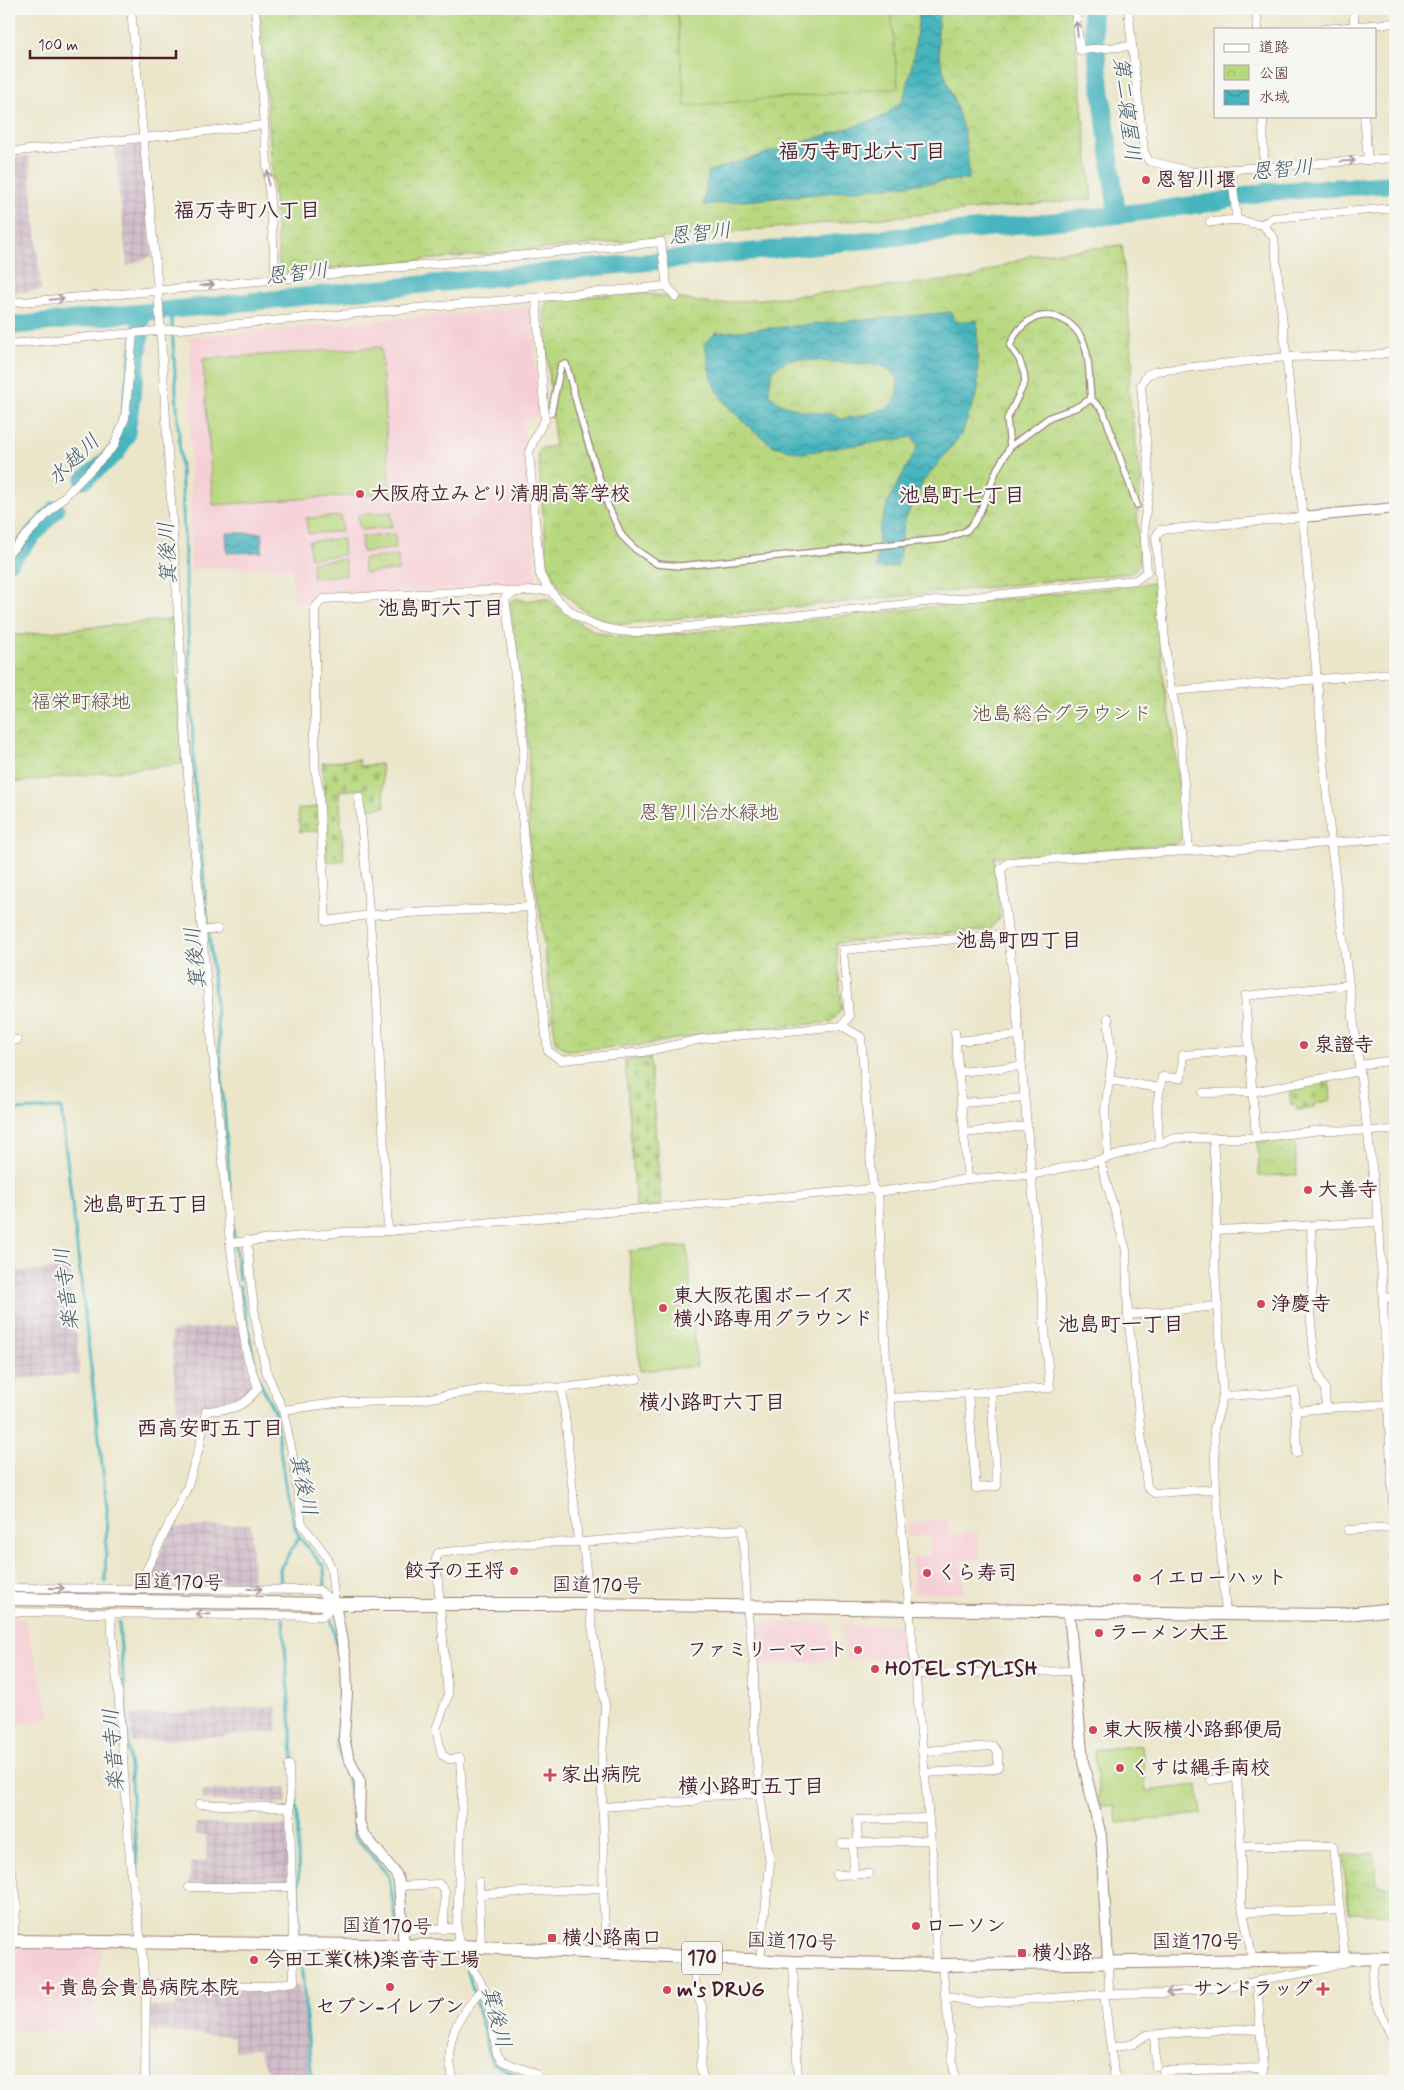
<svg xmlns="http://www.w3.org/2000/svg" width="1404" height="2090" font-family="Mynerve,'Klee One',sans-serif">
  <defs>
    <pattern id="industrial-grid" width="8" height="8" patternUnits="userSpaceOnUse" patternTransform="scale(1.25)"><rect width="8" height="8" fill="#d1bdc9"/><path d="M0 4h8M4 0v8" fill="none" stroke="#b5a2ad"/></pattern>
    <pattern id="cemetery-stones" width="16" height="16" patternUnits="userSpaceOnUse" patternTransform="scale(1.25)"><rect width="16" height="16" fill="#b8d87f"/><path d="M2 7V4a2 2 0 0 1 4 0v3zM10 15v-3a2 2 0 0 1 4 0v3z" fill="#a0b96e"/></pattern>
    <pattern id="park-crowns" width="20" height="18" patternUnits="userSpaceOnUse" patternTransform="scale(1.25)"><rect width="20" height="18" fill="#b8d87f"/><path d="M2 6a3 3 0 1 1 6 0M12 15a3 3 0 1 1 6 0" fill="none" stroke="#a0b96e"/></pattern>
    <pattern id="water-waves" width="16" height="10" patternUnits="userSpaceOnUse" patternTransform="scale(1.25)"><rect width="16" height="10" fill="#46b5be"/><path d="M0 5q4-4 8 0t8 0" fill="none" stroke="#3c939b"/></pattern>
  </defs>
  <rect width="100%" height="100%" fill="#f6f6f2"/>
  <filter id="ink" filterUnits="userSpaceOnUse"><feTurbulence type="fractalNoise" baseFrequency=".02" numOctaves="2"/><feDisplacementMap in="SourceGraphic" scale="10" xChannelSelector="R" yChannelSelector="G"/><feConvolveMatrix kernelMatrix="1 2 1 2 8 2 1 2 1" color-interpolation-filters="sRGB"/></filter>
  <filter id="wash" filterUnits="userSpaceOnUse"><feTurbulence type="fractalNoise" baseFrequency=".0096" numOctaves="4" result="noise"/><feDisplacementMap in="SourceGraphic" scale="20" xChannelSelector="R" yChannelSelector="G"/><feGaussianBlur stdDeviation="1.12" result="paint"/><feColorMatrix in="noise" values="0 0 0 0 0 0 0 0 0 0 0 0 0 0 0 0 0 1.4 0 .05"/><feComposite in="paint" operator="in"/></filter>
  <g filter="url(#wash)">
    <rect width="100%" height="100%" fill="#ebe6ca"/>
    <g fill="#f6cfd6">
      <polygon points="532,307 539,417 523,419 536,579 531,585 320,596 315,602 293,603 292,568 191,568 190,337"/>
      <polygon points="948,1520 949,1535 977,1532 980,1559 962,1561 964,1593 914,1593 911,1558 931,1555 929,1536 908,1537 907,1523"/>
      <polygon points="14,1617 25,1620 51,1718 9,1728 9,1618"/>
      <polygon points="752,1622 829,1623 835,1660 757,1665"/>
      <polygon points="841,1625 907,1625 910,1657 847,1659"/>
      <polygon points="12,1947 102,1947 96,1995 89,2031 73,2029 9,2030 9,1958"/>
    </g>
    <g fill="url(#industrial-grid)">
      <polygon points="139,145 142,148 152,256 127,266 115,148"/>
      <polygon points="29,156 41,290 9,293 9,158"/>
      <polygon points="69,1268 74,1332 76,1332 80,1374 9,1380 9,1337 18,1336 9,1337 9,1272"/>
      <polygon points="239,1325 253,1389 246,1400 230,1407 177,1413 171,1331"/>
      <polygon points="251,1524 253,1584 152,1583 148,1578 173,1528"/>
      <polygon points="276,1706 278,1732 132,1742 130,1716"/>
      <polygon points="287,1787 286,1804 201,1800 202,1791"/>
      <polygon points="196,1824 288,1826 290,1885 189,1883 191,1862 206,1861 206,1835 196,1835"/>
      <polygon points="178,1986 233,1988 300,1986 310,2043 314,2081 271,2081 258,2050 234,2051 234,2036 151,2031 149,2006 176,2007"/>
    </g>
    <g fill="url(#cemetery-stones)" stroke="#817c55">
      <polygon points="359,759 360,766 381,764 385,807 364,809 362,789 339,791 344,861 327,862 324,830 300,832 298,809 325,806 322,763"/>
      <polygon points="650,1058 661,1205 636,1207 625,1060"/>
      <polygon points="1329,1079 1331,1100 1314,1104 1314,1108 1297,1110 1296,1105 1291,1106 1289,1086"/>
    </g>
    <g fill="url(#park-crowns)" stroke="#817c55">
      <polygon points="260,9 1072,9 1092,199 280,273"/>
      <polygon points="1122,245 1133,366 1128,387 1141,481 1137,515 1140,564 1132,573 621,624 598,618 579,607 562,591 553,575 547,560 538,453 542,448 555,446 544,309 548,301 635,292 713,304 971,278 1031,255"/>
      <polygon points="1155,583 1164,686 1173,729 1183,835 1178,844 994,857 1000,917 989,930 836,943 842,1009 831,1022 702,1034 644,1045 567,1050 556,1043 540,911 531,862 527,801 529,753 510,602 516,598 526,601 544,598 551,601 570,618 596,632 617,637 638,638"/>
      <polygon points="173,619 182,764 9,783 9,636"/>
      <polygon points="1295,1140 1297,1175 1259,1176 1258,1142"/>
      <polygon points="1374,1853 1377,1885 1392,1887 1395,1915 1349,1913 1343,1856"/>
    </g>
    <g fill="#b8d87f" stroke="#817c55">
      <polygon points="677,9 891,9 898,88 685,106"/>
      <polygon points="381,347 390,493 213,505 203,359"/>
      <polygon points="391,512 392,527 360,530 358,515"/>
      <polygon points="341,516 342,531 308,534 306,518"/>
      <polygon points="395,534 396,549 362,552 361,537"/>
      <polygon points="343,539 344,555 310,558 309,541"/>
      <polygon points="398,556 399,570 364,573 363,559"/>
      <polygon points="345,559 346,575 313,578 312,562"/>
      <polygon points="687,1246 697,1366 640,1371 629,1251"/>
      <polygon points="1142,1745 1146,1791 1198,1785 1201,1814 1117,1823 1115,1805 1100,1806 1094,1750"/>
    </g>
    <g fill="url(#water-waves)" stroke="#486a74" fill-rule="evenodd">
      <path d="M 920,9 L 940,9 C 932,60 948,76 961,122 C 967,140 968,160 969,179 L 703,205 L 709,171 L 878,119 C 887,114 896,108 902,100 C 911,86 917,28 920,9 Z"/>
      <path d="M 951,312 L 955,322 L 977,320 L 978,391 L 961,435 L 923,482 L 904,522 L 898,566 L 876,569 L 879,530 L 889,499 L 918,446 L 913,437 L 801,453 L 774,446 L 754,431 L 727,406 L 711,380 L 705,343 L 715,333 ZM 791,359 L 878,365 L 889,369 L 898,380 L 896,399 L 886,409 L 858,416 L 841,419 L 832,414 L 803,411 L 782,404 L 769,394 C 771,372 770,367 791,359 Z"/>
      <polygon points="226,533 262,533 262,552 227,553"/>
    </g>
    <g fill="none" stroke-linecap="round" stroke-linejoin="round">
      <g stroke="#46b5be" stroke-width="3">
        <polyline points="171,310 182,486 195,788 219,1038 233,1227 239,1280"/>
        <polyline points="9,1042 14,1110 61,1108 107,1507 105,1582"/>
        <polyline points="240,1286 257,1376 275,1413 286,1491 295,1527 299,1537 324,1567 325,1585"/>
        <polyline points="281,1585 280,1569 299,1537"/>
        <polyline points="283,1619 297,1811 300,1930"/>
        <polyline points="331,1620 341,1661 340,1711 336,1745 344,1764 352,1799 354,1835 389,1876 396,1922"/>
        <polyline points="119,1622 138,1876"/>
        <polyline points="300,1951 312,2081"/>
        <polyline points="467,1968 492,2063 529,2081"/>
      </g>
      <g stroke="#46b5be" stroke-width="18">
        <polyline points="1091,9 1117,215"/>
        <polyline points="9,326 1117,215 1210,203 1265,192 1395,184"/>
        <polyline points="84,480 116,453 126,436 140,339 141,314"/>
        <polyline points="9,562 56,509"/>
      </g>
    </g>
  </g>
  <g filter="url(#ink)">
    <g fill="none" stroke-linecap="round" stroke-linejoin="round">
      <defs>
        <g id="pedestrian">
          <polyline points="551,413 561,365 566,364 584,430 608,506 622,536 635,549 657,564 680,566 944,539 966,531 973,524 980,512 997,469 1010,447 1050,417 1075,408 1091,399"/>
          <path d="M 1010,447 L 1007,419 L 1025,382 L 1024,373 L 1019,359 L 1010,346 C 1022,311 1061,304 1081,337 C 1090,351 1089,382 1091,399 L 1103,410 L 1137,505"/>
        </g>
        <g id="minor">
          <path d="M 131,9 L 158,290 L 188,776 L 230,1243 L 247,1356 L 258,1388 C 242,1410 231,1409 206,1411 L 200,1445 L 187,1488 L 137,1589"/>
          <polyline points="255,9 276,279"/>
          <polyline points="1075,9 1080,50 1132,46"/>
          <polyline points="1128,9 1144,152 1149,161 1192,172 1395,158"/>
          <polyline points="1256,9 1258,29"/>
          <polyline points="1353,9 1355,29"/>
          <polyline points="1324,29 1395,23"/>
          <polyline points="1263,116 1264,166"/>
          <polyline points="1364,116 1368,160"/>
          <polyline points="9,152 264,125"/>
          <polyline points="1231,169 1237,220"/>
          <path d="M 1210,222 C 1218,222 1226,220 1234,220 C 1252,220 1255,230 1273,218 L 1395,208"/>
          <polyline points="1263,225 1274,238 1303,517 1331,843 1379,1222 1395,1546"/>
          <path d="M 536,299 L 545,420 L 537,433 L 529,452 L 540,575 C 562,614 595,633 640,632 L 1136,580 L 1147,572 L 1144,524 L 1150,485 L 1141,385 L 1147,375 L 1156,371 L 1286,357 L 1372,355 L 1395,352"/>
          <polyline points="9,303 143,292 661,242 667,286 676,297"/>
          <polyline points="9,344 667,286"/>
          <polyline points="9,553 114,446 125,418 133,334"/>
          <polyline points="515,592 505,598 524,745 520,794 530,907 548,1051 561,1060 643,1052 702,1039 842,1026 861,1037 873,1189"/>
          <polyline points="1170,691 1395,673"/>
          <polyline points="359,797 377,1002 388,1231"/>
          <polyline points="1189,851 1180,730 1168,674 1156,537 1160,530 1303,517"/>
          <polyline points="530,907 369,915 326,921 319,792 315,768 315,608 323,599 498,590 515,592 549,590"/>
          <polyline points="202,931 217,929"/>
          <polyline points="1108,1018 1112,1058 1105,1110 1108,1157"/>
          <path d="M 842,1026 L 849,1017 L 843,950 L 1008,934 L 1001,869 L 1010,862 C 1139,852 1267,849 1395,838"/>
          <polyline points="955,1032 968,1179"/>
          <polyline points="9,1041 17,1040"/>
          <polyline points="956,1041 1019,1035"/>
          <polyline points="1359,1065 1395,1060"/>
          <polyline points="959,1072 1022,1066"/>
          <polyline points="1109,1080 1160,1088"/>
          <polyline points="1203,1093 1252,1092 1360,1071"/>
          <polyline points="962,1103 1024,1098"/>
          <polyline points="964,1133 1027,1126"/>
          <polyline points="1256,1138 1245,996 1349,985"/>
          <polyline points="1213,1139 1217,1197 1215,1267 1223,1396 1214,1429 1216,1489 1226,1614"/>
          <polyline points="1159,1144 1157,1105 1162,1077 1181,1078 1183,1055 1249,1050"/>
          <polyline points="1100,1160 1126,1250 1128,1315 1147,1487 1154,1493 1216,1489"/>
          <polyline points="1392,1184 1395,1183"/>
          <polyline points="878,1192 886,1358 934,1874 936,1964"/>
          <polyline points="1311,1227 1313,1285 1310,1313 1315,1362 1320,1380 1325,1389 1326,1408 1389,1404"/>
          <polyline points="1217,1230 1379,1222"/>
          <polyline points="247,1240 252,1294 257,1327 266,1371 283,1410 293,1457 302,1524 325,1554 331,1568 335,1604"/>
          <polyline points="230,1243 345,1232 388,1231 873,1189 878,1192 968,1179 1031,1175 1100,1160 1176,1138 1256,1138 1322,1130 1368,1131 1395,1130"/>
          <polyline points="1383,1298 1395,1297"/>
          <polyline points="1128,1315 1218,1306"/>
          <polyline points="562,1388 578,1541"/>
          <polyline points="968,1393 976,1488 997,1486 991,1392"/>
          <polyline points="1223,1396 1295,1392 1297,1453"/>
          <polyline points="890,1398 1050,1388 1019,1035 1008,934"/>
          <polyline points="283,1410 344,1402 411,1401 492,1388 535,1386 562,1388 637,1379"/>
          <polyline points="1295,1411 1326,1408"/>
          <polyline points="1348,1530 1394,1527"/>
          <polyline points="583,1542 591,1619 605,1705 601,1777 604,1840 603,1888 606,1953"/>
          <polyline points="9,1588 319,1590 334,1603"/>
          <polyline points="9,1612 322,1616 335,1604"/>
          <polyline points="110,1613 119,1701 131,1873 141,1942 146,1996 145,2081"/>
          <polyline points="915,1674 1074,1671"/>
          <polyline points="922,1751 993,1746 998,1752 998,1767 993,1769 924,1773"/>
          <polyline points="1211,1780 1237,1777 1241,1846 1333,1846 1345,1959"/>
          <polyline points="199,1804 290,1808"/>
          <polyline points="602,1807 693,1801 704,1796 760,1794"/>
          <polyline points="853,1843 854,1875"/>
          <polyline points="858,1843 857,1820 928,1818"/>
          <polyline points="842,1844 930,1840"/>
          <polyline points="1241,1846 1241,1902 1253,1961"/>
          <polyline points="9,1859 17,1901 13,1941"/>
          <polyline points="836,1875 869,1874"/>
          <polyline points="479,1882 481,1947"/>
          <polyline points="399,1886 439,1884 445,1891 444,1929"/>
          <polyline points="189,1887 291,1887"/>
          <polyline points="481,1894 603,1888"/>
          <polyline points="1244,1912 1340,1910"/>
          <polyline points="457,1928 462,1794 460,1758 449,1759 442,1755 436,1729 448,1696 436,1559 438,1553 523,1543 583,1542 743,1529 747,1607 754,1665 754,1728 760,1794 770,1864 760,1961"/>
          <polyline points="403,1930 457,1928 459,1946 484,1988 490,2009 497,2054 502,2061 536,2074 542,2081"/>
          <polyline points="692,1957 697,1994 702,2007 704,2041 700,2065 704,2081"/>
          <path d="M 1379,1959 C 1360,1986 1385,2018 1395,2044"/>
          <polyline points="1108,1961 1109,1994"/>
          <polyline points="793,1962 798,2081"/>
          <polyline points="942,1965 955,2081"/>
          <polyline points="1257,1982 1264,2081"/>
          <polyline points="145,1984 265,1986 294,1982 289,1765"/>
          <polyline points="1104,1995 1115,2081"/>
          <polyline points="945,1996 977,2003 1109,1994 1163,1993 1233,1986 1327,1968 1347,1962"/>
          <polyline points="1154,2035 1156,2066"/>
          <polyline points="1111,2048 1133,2044 1146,2035 1237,2029 1260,2030"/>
          <polyline points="1163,2071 1263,2068"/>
          <path d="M 454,2081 C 442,2042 457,2016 484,1988"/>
          <polyline points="1394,2081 1395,2070"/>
        </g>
        <g id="tertiary">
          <polyline points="1303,517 1395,508"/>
          <polyline points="335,1604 346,1663 347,1693 344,1737 348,1756 360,1782 359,1821 363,1833 396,1874 399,1882 404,1946"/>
          <polyline points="1069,1613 1083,1762 1101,1836 1108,1961"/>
        </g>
        <g id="trunk">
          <polyline points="9,1599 335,1604 589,1604 1226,1614 1337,1615 1395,1609"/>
          <polyline points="9,1941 459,1946 793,1962 942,1965 1395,1958"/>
        </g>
      </defs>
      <use href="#pedestrian" stroke="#9a827a" stroke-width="8"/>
      <use href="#minor" stroke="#9a827a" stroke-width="9"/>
      <use href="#tertiary" stroke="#9a827a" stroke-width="12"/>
      <use href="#trunk" stroke="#9a827a" stroke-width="14"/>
      <use href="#pedestrian" stroke="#fff" stroke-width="5.5"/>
      <use href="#minor" stroke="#fff" stroke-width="8"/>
      <use href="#tertiary" stroke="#fff" stroke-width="10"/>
      <use href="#trunk" stroke="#fff" stroke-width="12"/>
    </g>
    <defs><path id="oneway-shaft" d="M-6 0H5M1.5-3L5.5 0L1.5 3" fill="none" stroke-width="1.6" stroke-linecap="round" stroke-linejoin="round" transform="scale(1.25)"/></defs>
    <g stroke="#ae9aa0">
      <use href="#oneway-shaft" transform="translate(1077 29) rotate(-96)"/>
      <use href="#oneway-shaft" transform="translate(1348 161) rotate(-3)"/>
      <use href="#oneway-shaft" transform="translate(268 178) rotate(-94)"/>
      <use href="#oneway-shaft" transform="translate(207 285) rotate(-5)"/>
      <use href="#oneway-shaft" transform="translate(57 299) rotate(-5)"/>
      <use href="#oneway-shaft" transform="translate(57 1588)"/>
      <use href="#oneway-shaft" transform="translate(255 1589)"/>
      <use href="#oneway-shaft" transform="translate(203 1614) rotate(-179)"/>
      <use href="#oneway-shaft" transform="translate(1173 1992) rotate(174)"/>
    </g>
  </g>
  <g fill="#d1495b" stroke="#f6f6f2" stroke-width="2">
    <circle cx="1146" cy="180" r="5"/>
    <circle cx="360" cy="494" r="5"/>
    <circle cx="1304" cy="1045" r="5"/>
    <circle cx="1308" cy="1190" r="5"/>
    <circle cx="1261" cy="1304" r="5"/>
    <circle cx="663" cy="1308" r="5"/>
    <circle cx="514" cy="1571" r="5"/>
    <circle cx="927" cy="1573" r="5"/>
    <circle cx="1137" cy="1578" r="5"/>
    <circle cx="1099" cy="1633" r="5"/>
    <circle cx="858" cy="1650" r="5"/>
    <circle cx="875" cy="1669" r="5"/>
    <circle cx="1093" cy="1730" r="5"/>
    <circle cx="1120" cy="1768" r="5"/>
    <path d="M547.5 1767.5h5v5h5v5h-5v5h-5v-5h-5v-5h5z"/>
    <circle cx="916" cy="1926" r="5"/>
    <rect x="547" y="1933" width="10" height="10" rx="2.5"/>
    <rect x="1017" y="1948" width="10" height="10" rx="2.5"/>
    <circle cx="254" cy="1960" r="5"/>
    <circle cx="390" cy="1987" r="5"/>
    <path d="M45.5 1980.5h5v5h5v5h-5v5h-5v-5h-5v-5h5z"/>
    <path d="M1320.5 1981.5h5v5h5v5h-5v5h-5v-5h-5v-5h5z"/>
    <circle cx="667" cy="1990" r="5"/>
  </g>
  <g text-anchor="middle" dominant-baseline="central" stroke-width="4.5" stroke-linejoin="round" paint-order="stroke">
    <rect fill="#f6f6f2" stroke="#7e6067" stroke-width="1" x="682" y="1941.5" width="40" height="33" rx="4"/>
    <g font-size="19" font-weight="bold" fill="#4a1f2b">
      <text x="702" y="1958">170</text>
    </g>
    <g font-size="20" font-weight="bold" fill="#4a1f2b" stroke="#f6f6f2" text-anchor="start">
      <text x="1156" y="180">恩智川堰</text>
      <text x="370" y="494">大阪府立みどり清朋高等学校</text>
      <text x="1314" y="1045">泉證寺</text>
      <text x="1318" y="1190">大善寺</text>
      <text x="673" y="1296">東大阪花園ボーイズ<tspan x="673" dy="23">横小路専用グラウンド</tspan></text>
      <text x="1271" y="1304">浄慶寺</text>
      <text x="504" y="1571" text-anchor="end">餃子の王将</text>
      <text x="937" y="1573">くら寿司</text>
      <text x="1147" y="1578">イエローハット</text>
      <text x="1109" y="1633">ラーメン大王</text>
      <text x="848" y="1650" text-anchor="end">ファミリーマート</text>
      <text x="885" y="1669">HOTEL STYLISH</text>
      <text x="1103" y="1730">東大阪横小路郵便局</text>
      <text x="1130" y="1768">くすは縄手南校</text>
      <text x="561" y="1775">家出病院</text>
      <text x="926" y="1926">ローソン</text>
      <text x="562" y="1938">横小路南口</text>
      <text x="1032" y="1953">横小路</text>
      <text x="264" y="1960">今田工業(株)楽音寺工場</text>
      <text x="59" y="1988">貴島会貴島病院本院</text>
      <text x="1313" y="1989" text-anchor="end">サンドラッグ</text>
      <text x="677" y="1990">m's DRUG</text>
      <text x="390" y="2007" text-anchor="middle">セブン-イレブン</text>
    </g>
    <g font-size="20" fill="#664d40" stroke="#f6f6f2">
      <text x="81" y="702">福栄町緑地</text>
      <text x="1062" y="714">池島総合グラウンド</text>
      <text x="709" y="813">恩智川治水緑地</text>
    </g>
    <g font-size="20" fill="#4a1f2b" stroke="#f6f6f2">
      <text transform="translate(178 1583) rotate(1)">国道170号</text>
      <text transform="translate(597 1586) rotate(1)">国道170号</text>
      <text transform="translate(387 1927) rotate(1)">国道170号</text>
      <text transform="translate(792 1942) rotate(2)">国道170号</text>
      <text x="1197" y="1942">国道170号</text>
    </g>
    <g font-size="21" font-style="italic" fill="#485b66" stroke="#f6f6f2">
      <text transform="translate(1126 109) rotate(83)">第二寝屋川</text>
      <text transform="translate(1282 170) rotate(-5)">恩智川</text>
      <text transform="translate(700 234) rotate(-6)">恩智川</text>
      <text transform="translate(297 274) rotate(-6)">恩智川</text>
      <text transform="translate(74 460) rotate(-44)">水越川</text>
      <text transform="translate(168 553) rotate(-93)">箕後川</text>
      <text transform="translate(196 958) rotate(-96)">箕後川</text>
      <text transform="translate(67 1289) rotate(-97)">楽音寺川</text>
      <text transform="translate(303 1485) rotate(78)">箕後川</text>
      <text transform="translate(114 1750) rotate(-94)">楽音寺川</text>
      <text transform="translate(496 2017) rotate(76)">箕後川</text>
    </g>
    <g font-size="21" font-weight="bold" fill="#4a1f2b" stroke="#f6f6f2">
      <text x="862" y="152">福万寺町北六丁目</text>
      <text x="247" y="211">福万寺町八丁目</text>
      <text x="962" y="496">池島町七丁目</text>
      <text x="441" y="609">池島町六丁目</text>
      <text x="1019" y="941">池島町四丁目</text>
      <text x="146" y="1205">池島町五丁目</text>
      <text x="1121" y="1325">池島町一丁目</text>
      <text x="712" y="1403">横小路町六丁目</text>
      <text x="210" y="1429">西高安町五丁目</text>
      <text x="751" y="1787">横小路町五丁目</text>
    </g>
  </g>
  <rect width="1404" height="2090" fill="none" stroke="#f6f6f2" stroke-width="30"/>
  <rect x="1214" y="28" width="162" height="90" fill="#f6f6f2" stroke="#b1a0a2"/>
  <rect x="1224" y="44" width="25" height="8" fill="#ffffff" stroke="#b1a0a2"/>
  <text x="1259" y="52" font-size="15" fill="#4a1f2b">道路</text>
  <rect x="1224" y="65" width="25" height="15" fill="url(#park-crowns)" stroke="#b1a0a2"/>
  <text x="1259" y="78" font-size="15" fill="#4a1f2b">公園</text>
  <rect x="1224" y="90" width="25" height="15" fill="url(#water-waves)" stroke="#b1a0a2"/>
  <text x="1259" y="102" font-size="15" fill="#4a1f2b">水域</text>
  <path d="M30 50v8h146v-8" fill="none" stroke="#4a1f2b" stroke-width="2.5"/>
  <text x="38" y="50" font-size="15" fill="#4a1f2b" stroke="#f6f6f2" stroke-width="4" paint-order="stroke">100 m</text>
</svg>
